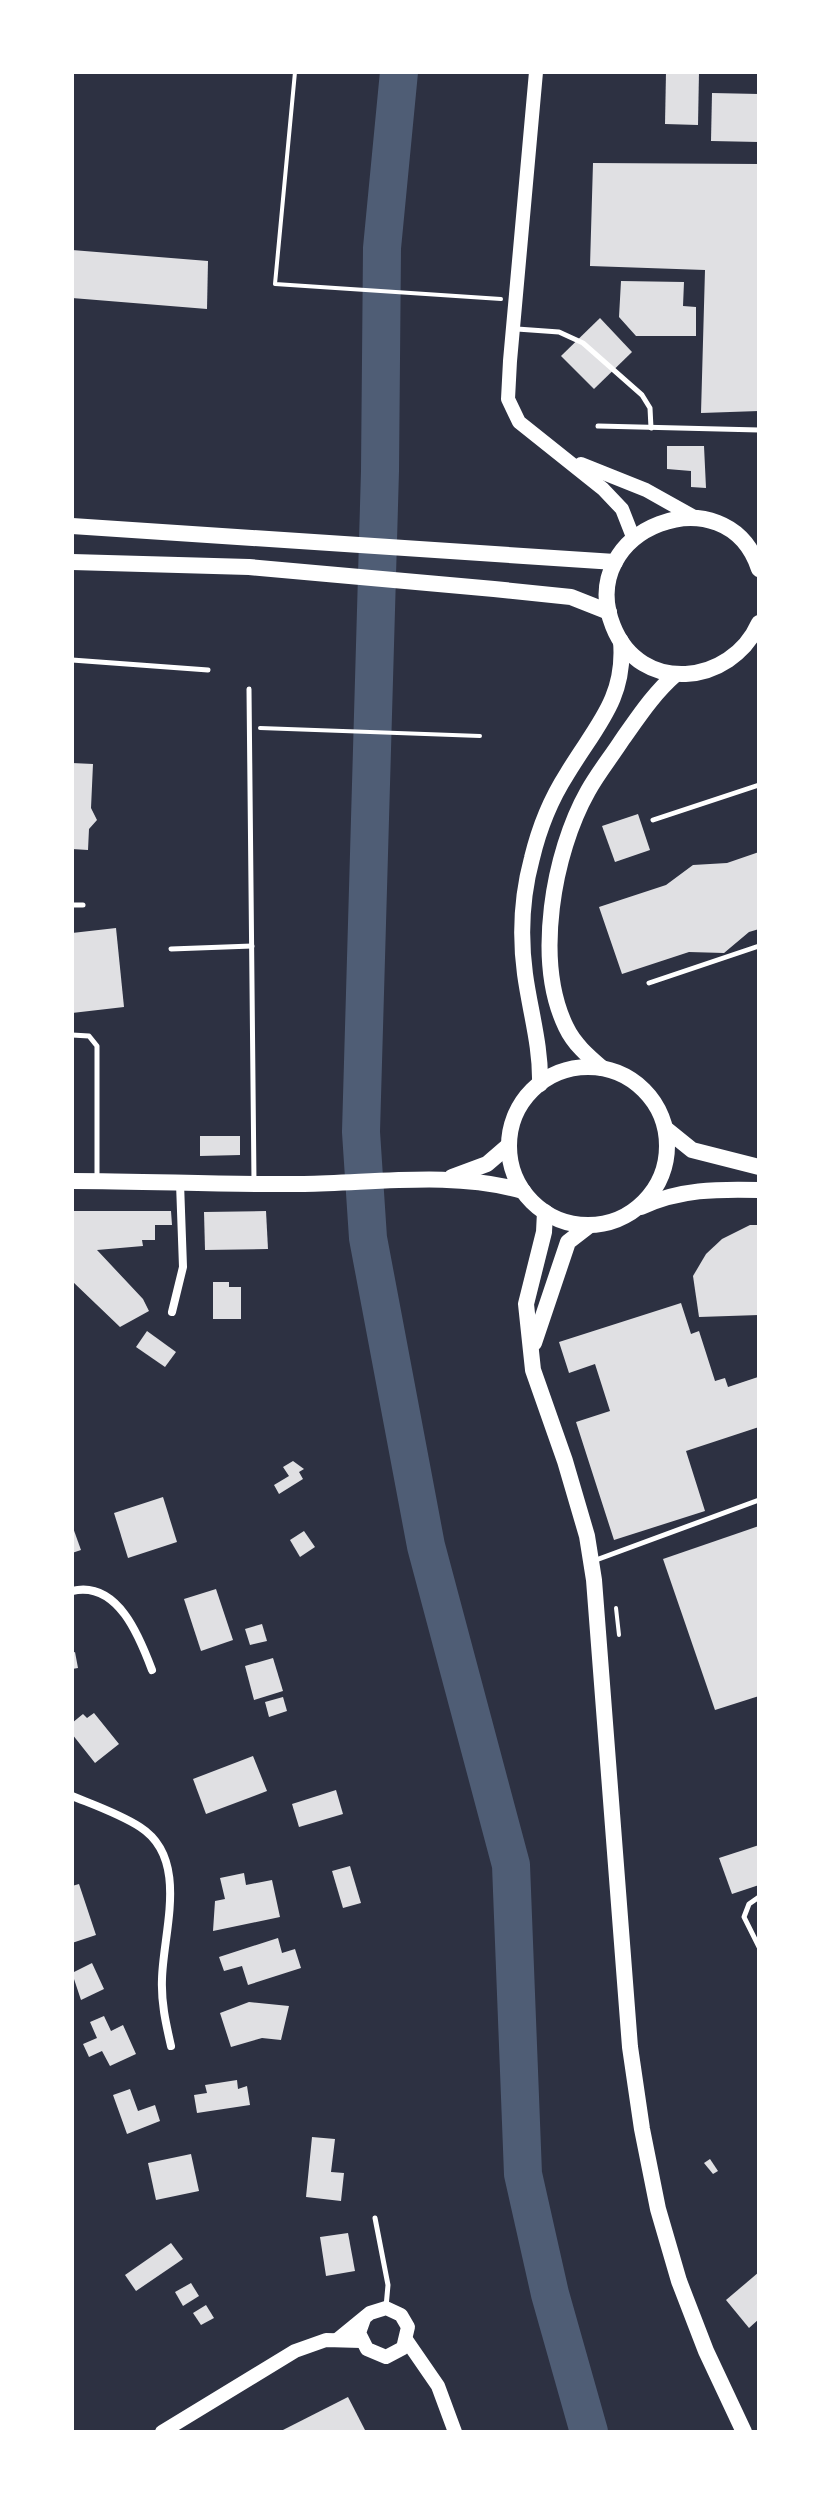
<svg xmlns="http://www.w3.org/2000/svg" width="831" height="2504" font-family="Figtree,sans-serif">
  <rect width="100%" height="100%" fill="#2d3142"/>
  <g fill="none" stroke-linecap="round" stroke-linejoin="round">
    <polyline stroke="#4f5d75" stroke-width="38" points="399,72 382,248 380,471 361,1132 368,1238 426,1546 511,1865 523,2174 550,2294 589,2432"/>
  </g>
  <g fill="#e0e0e3">
    <polygon points="666,72 699,72 698,125 665,124"/>
    <polygon points="712,93 759,94 759,142 711,141"/>
    <polygon points="593,163 759,164 759,411 701,413 705,270 590,266"/>
    <polygon points="72,250 208,261 207,309 72,298"/>
    <polygon points="621,281 684,282 683,306 696,307 696,336 636,336 619,317"/>
    <polygon points="600,318 632,352 594,389 561,356"/>
    <polygon points="667,446 704,446 706,488 691,487 691,471 667,469"/>
    <polygon points="72,763 93,764 91,808 97,820 89,829 88,850 72,849"/>
    <polygon points="638,814 650,850 615,862 602,826"/>
    <polygon points="759,852 759,929 749,932 724,953 689,952 622,974 599,907 666,885 693,865 727,863"/>
    <polygon points="116,928 124,1007 72,1013 72,933"/>
    <polygon points="200,1136 240,1136 240,1155 200,1156"/>
    <polygon points="72,1211 171,1211 172,1225 155,1225 155,1240 142,1240 143,1246 97,1250 143,1299 149,1311 120,1327 72,1281"/>
    <polygon points="266,1211 268,1249 205,1250 204,1212"/>
    <polygon points="750,1225 759,1225 759,1315 699,1317 693,1276 706,1254 722,1239"/>
    <polygon points="213,1282 229,1282 229,1287 241,1287 241,1319 213,1319"/>
    <polygon points="681,1303 691,1334 699,1331 715,1381 725,1378 728,1387 758,1377 759,1427 686,1451 705,1511 614,1540 576,1422 610,1411 595,1364 569,1373 559,1342"/>
    <polygon points="147,1331 176,1352 165,1367 136,1347"/>
    <polygon points="293,1461 304,1469 299,1472 303,1479 279,1494 274,1485 289,1476 283,1467"/>
    <polygon points="163,1497 177,1542 128,1558 114,1513"/>
    <polygon points="72,1525 81,1550 72,1553"/>
    <polygon points="759,1526 759,1696 715,1710 663,1559"/>
    <polygon points="304,1531 315,1547 300,1557 290,1540"/>
    <polygon points="216,1589 233,1640 201,1651 184,1599"/>
    <polygon points="262,1624 267,1641 250,1645 245,1629"/>
    <polygon points="75,1652 78,1668 72,1669 72,1653"/>
    <polygon points="273,1658 283,1691 254,1700 245,1666"/>
    <polygon points="283,1697 287,1711 269,1717 265,1702"/>
    <polygon points="94,1713 119,1744 95,1763 72,1734 72,1723 83,1714 87,1718"/>
    <polygon points="253,1756 267,1791 206,1814 193,1779"/>
    <polygon points="336,1790 343,1814 299,1827 292,1804"/>
    <polygon points="759,1845 759,1885 732,1894 719,1858"/>
    <polygon points="350,1866 361,1903 343,1908 332,1871"/>
    <polygon points="244,1873 246,1885 272,1880 280,1917 213,1931 215,1901 225,1899 220,1878"/>
    <polygon points="79,1884 96,1935 72,1943 72,1886"/>
    <polygon points="278,1938 282,1953 295,1949 301,1968 248,1985 242,1966 224,1971 219,1957"/>
    <polygon points="92,1963 104,1989 81,2000 72,1973"/>
    <polygon points="249,2002 289,2006 281,2040 262,2038 231,2047 220,2013"/>
    <polygon points="104,2016 111,2031 123,2025 136,2054 110,2066 102,2051 89,2057 83,2044 97,2038 90,2022"/>
    <polygon points="237,2080 238,2089 247,2086 250,2105 197,2113 194,2095 207,2093 205,2085"/>
    <polygon points="130,2089 138,2111 155,2105 160,2121 127,2134 113,2095"/>
    <polygon points="312,2137 335,2139 331,2172 344,2173 341,2201 306,2197"/>
    <polygon points="191,2154 199,2191 156,2200 148,2163"/>
    <polygon points="710,2159 718,2171 713,2174 704,2163"/>
    <polygon points="348,2233 355,2271 326,2276 320,2237"/>
    <polygon points="171,2243 183,2259 136,2291 125,2275"/>
    <polygon points="759,2272 759,2319 749,2328 726,2300"/>
    <polygon points="191,2283 199,2296 183,2306 175,2292"/>
    <polygon points="206,2305 214,2318 201,2325 193,2313"/>
    <polygon points="348,2397 366,2432 279,2432"/>
  </g>
  <g fill="none" stroke-linecap="round" stroke-linejoin="round">
    <g stroke="#fff" stroke-width="4">
      <polyline points="295,72 275,284 501,299"/>
      <polyline points="260,728 480,736"/>
      <polyline points="616,1608 619,1635"/>
    </g>
    <g stroke="#fff" stroke-width="5">
      <polyline points="517,329 559,332 583,343 642,395 650,408 651,428"/>
      <polyline points="598,426 759,430"/>
      <polyline points="72,660 208,670"/>
      <polyline points="249,689 254,1182"/>
      <polyline points="653,820 759,785"/>
      <polyline points="72,905 83,905"/>
      <polyline points="171,949 252,946"/>
      <polyline points="649,983 759,946"/>
      <polyline points="72,1035 89,1036 97,1046 97,1180"/>
      <polyline points="596,1560 759,1500"/>
      <polyline points="759,1897 749,1904 744,1917 759,1947"/>
      <polyline points="375,2218 388,2285 386,2307"/>
    </g>
    <g stroke="#fff" stroke-width="8">
      <polyline points="172,1312 183,1267 180,1183"/>
      <path d="M 72,1591 C 118,1580 140,1638 152,1670"/>
      <path d="M 72,1796 C 94,1805 120,1814 140,1827 C 190,1859 163,1932 162,1979 C 161,2003 166,2024 171,2046"/>
    </g>
    <g stroke="#fff" stroke-width="14">
      <polyline points="536,72 510,361 508,399 519,422 603,489 622,509 633,537"/>
      <polyline points="581,464 646,490 696,518"/>
      <polyline points="337,2340 370,2313 386,2308 401,2315 408,2327 403,2348 386,2357 367,2349 359,2333 364,2319"/>
      <polyline points="407,2341 438,2386 455,2432"/>
      <polyline points="162,2432 295,2351 326,2340 361,2341"/>
    </g>
    <g stroke="#fff" stroke-width="16">
      <circle cx="588" cy="1146" r="79"/>
      <path d="M 602,1068 C 588,1056 574,1044 566,1027 C 534,961 553,853 588,791 C 598,773 611,757 622,740 C 639,716 654,693 676,674"/>
      <path d="M 540,1084 C 541,1046 530,1011 525,974 C 520,937 522,895 532,858 C 539,829 551,799 567,774 C 595,727 626,699 621,641"/>
      <polyline points="666,1129 692,1150 759,1167"/>
      <polyline points="452,1177 487,1164 509,1145"/>
      <path d="M 72,1181 C 149,1181 227,1185 304,1184 C 376,1183 453,1171 523,1191"/>
      <path d="M 641,1207 C 680,1189 717,1189 759,1190"/>
      <polyline points="545,1212 544,1232 526,1304 533,1370 565,1461 587,1536 594,1580 630,2047 642,2129 658,2209 679,2281 706,2351 744,2432"/>
      <polyline points="534,1343 568,1242 590,1225"/>
    </g>
    <g stroke="#fff" stroke-width="16">
      <polyline points="72,526 615,562"/>
      <polyline points="72,562 249,567 494,589 571,597 609,612"/>
      <path d="M 759,569 C 727,471 574,528 613,626 C 640,695 731,686 759,623"/>
    </g>
  </g>
  <rect width="831" height="2504" fill="none" stroke="#ffffff" stroke-width="148"/>
</svg>
